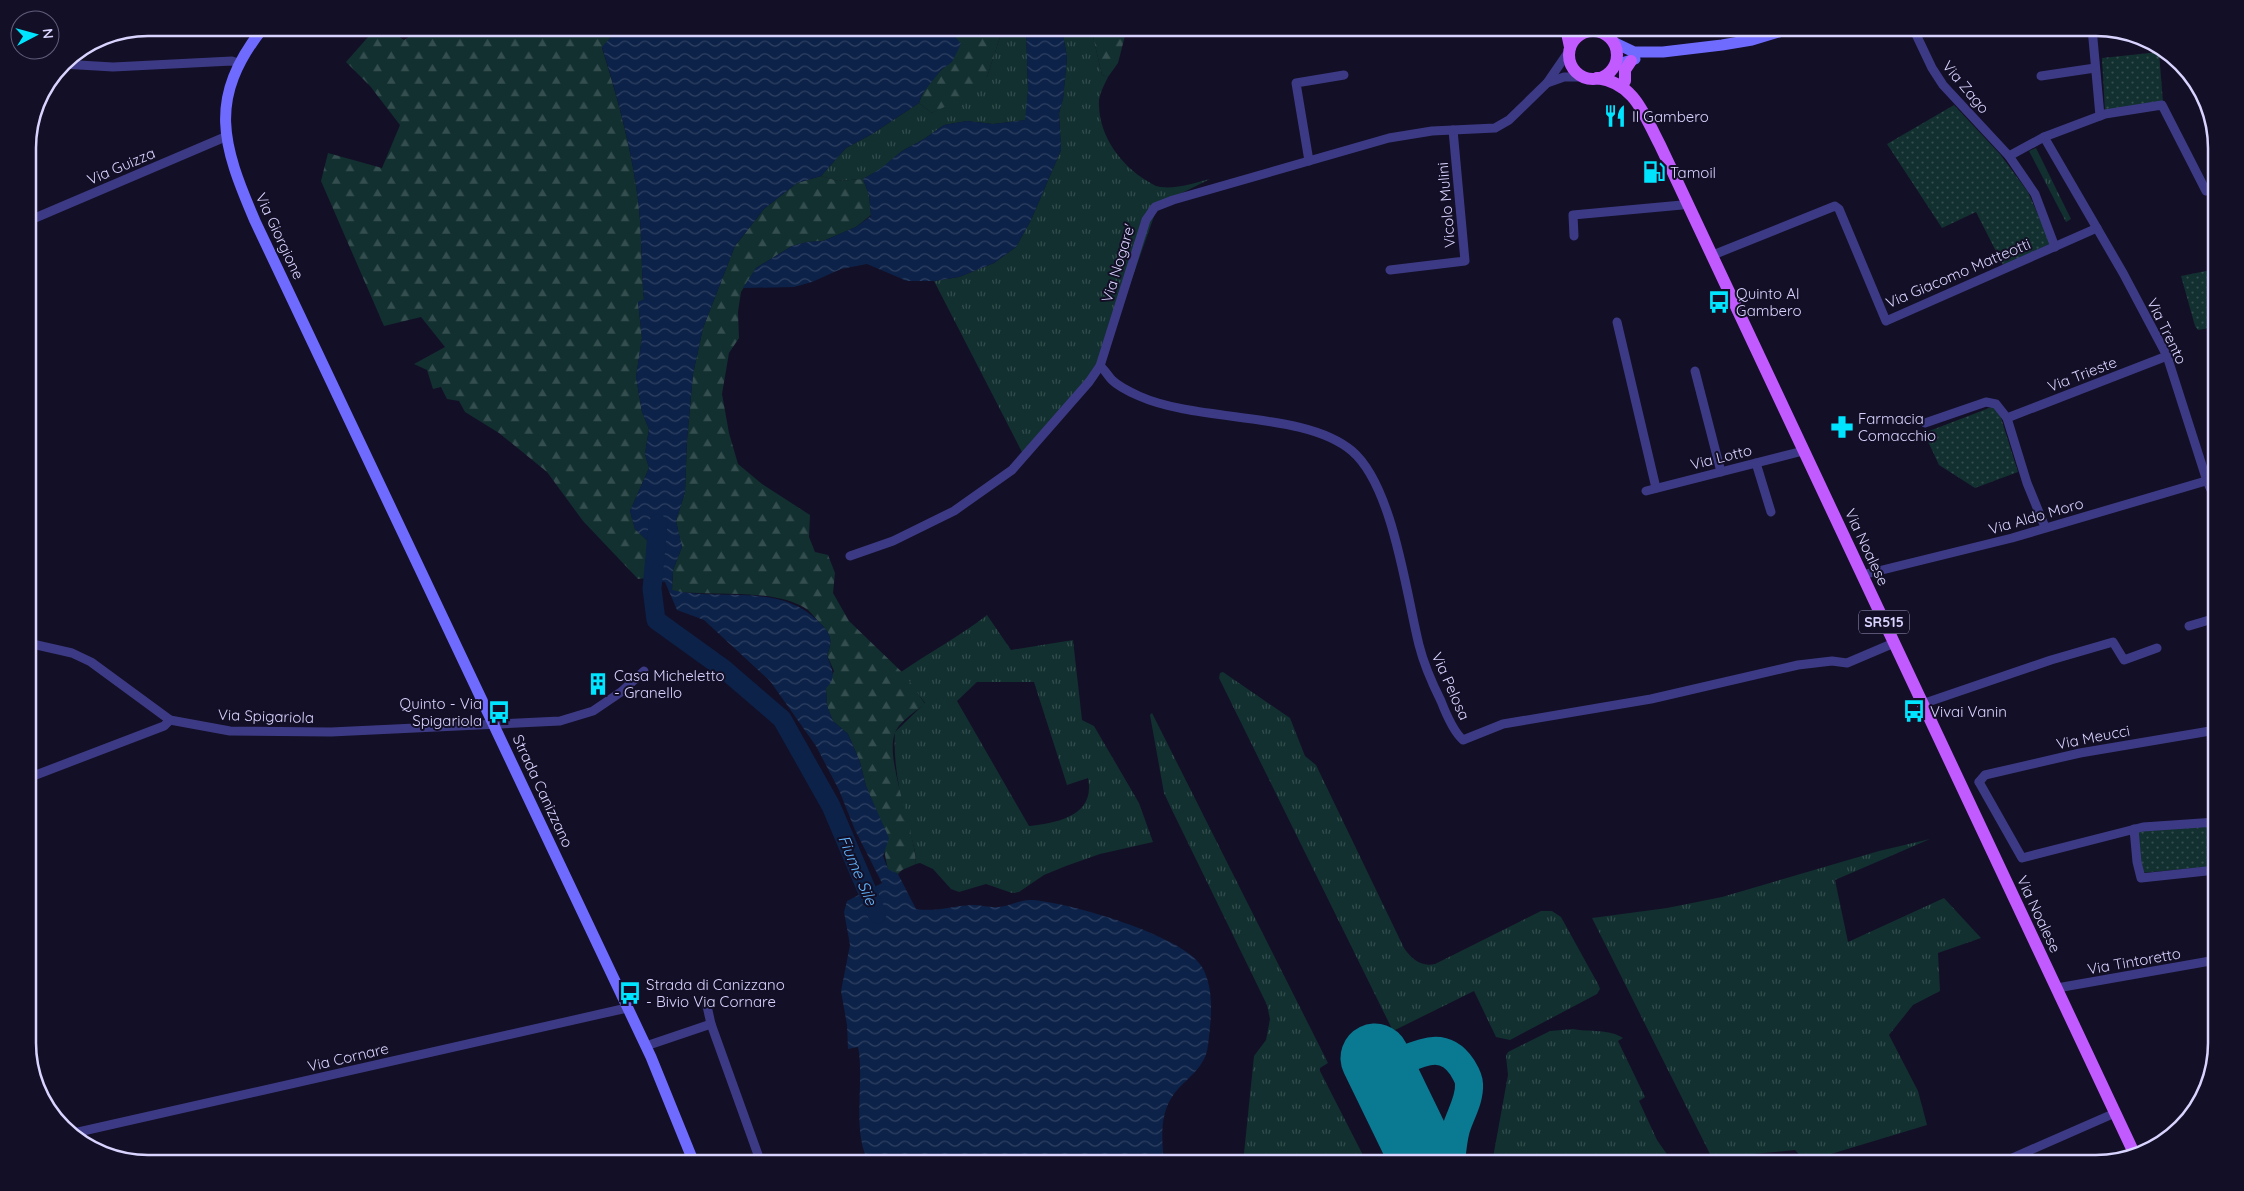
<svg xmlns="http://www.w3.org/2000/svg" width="2244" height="1191" font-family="Quicksand,sans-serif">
  <defs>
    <pattern id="grass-tufts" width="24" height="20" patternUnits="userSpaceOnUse" patternTransform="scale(1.25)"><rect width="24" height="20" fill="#12302f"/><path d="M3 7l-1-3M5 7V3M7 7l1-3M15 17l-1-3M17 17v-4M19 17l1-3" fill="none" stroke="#344d4e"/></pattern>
    <pattern id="forest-firs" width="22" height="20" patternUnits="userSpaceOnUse" patternTransform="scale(1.25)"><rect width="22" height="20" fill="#12302f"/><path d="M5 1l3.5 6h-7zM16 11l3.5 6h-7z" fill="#344d4e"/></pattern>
    <pattern id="park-dots" width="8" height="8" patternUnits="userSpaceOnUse" patternTransform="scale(1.25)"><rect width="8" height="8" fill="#12302f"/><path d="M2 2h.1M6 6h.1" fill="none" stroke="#344d4e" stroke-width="1.8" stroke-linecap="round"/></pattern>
    <pattern id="water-waves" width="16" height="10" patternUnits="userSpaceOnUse" patternTransform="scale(1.25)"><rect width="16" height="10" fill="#0c2248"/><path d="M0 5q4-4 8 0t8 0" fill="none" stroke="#2f4163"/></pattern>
  </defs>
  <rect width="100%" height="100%" fill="#130f26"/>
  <g fill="url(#grass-tufts)" fill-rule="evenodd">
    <polygon points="1003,28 1026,28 1028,90 1026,120 993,124 967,121 944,125 924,139 902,151 881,169 863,179 838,181 821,176 846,148 872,134 919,103 932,113 987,77"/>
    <path d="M 1062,28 L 1091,28 L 1102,75 L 1108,77 C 1104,86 1098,95 1099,106 C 1100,137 1121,165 1147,181 C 1151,183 1156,187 1161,187 C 1177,189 1194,183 1210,179 L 1158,205 L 1104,358 L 1024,456 L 934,281 L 959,277 L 994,263 L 1016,247 L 1031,220 L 1061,150 L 1059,113 L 1063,99 L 1067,57 Z"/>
    <polygon points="2036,148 2071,219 2066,222 2029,151"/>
    <path d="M 987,615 L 1011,650 L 1073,640 L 1082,720 L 1094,726 L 1139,803 L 1153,842 L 1100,854 L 1066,866 L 1044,875 L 1019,892 L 1012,893 L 986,884 L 959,892 L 951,889 L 933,869 L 920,863 L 916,864 C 916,849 910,833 906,818 C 899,790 893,761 895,732 L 925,703 L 901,672 C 930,652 960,636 987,615 ZM 977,682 L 1034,682 L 1067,785 L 1088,778 C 1096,816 1057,823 1029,826 L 957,701 Z"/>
    <path d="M 1223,672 L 1290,718 L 1305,756 L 1316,765 L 1404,948 C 1412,959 1420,967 1435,964 L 1541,911 L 1552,911 L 1561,917 L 1598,984 L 1600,989 L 1597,994 L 1510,1040 L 1496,1037 L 1474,991 L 1393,1031 L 1219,678 L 1220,673 Z"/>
    <polygon points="1152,713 1328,1063 1320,1068 1320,1071 1367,1163 1243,1163 1254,1056 1266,1040 1270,1019 1267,1005 1171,808 1164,793 1150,715"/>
    <polygon points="1930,839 1835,880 1848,942 1944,898 1981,938 1938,953 1940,991 1913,1005 1889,1035 1918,1091 1927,1125 1821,1157 1825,1163 1807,1163 1795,1150 1712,1158 1592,918 1667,908 1722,897 1879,851"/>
    <path d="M 1573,1029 C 1589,1032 1610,1029 1623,1038 L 1618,1041 L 1645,1097 L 1639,1101 L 1657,1140 L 1673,1163 L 1492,1163 L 1508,1075 L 1506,1056 L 1508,1052 L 1550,1031 Z"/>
  </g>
  <g fill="url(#forest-firs)">
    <path d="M 376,28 L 386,28 L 404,40 L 422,28 L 605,28 L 611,37 L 602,48 C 618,99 633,154 639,208 C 642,238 641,269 644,300 L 638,302 L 642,338 L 636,377 L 642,412 L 649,429 L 645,454 L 649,468 L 630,511 L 635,529 L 657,550 L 654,560 L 647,565 L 647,578 L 638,579 L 583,521 L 547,472 L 499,433 L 465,412 L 459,401 L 447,399 L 441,387 L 433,389 L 427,370 L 414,364 L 445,347 L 421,317 L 384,326 L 321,181 L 328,153 L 382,168 L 400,125 L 370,86 L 346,62 Z"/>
    <path d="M 953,28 L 1003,28 L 987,77 L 975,92 L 932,113 L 919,103 C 924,86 938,72 952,61 Z"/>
    <polygon points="1091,28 1127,28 1118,63 1108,77 1102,75"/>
    <path d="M 821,176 L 838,181 L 863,179 L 869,195 L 871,215 L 856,227 L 823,241 L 807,242 L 792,246 L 756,268 L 741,292 L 738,312 L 739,338 L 729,353 L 722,394 L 729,433 L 738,464 L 762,484 L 810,515 L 809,537 L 815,552 L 828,555 L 835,573 L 833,593 L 849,621 L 906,676 L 925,704 C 917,710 898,723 895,733 C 884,758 916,833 916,864 L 902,870 L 898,874 L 888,870 L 876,810 L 866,786 L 860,762 L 848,734 L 833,721 L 827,706 L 826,688 L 834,671 L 827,655 C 833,642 831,634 821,624 C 817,620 812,614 808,610 C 776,587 711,597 672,591 L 673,570 L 682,547 L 676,521 L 685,492 L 687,440 L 693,374 L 703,328 L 735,246 L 764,209 L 797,183 Z"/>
  </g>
  <g fill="url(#park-dots)">
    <polygon points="2159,52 2163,102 2105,112 2102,58"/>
    <polygon points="1954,105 2000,154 2028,192 2051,244 2003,265 1976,212 1942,228 1887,144"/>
    <polygon points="2216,269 2216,327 2198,330 2195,326 2181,276"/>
    <polygon points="1997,405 2018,472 1975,488 1939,465 1924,433"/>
    <polygon points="2216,825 2216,866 2141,873 2137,831"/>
  </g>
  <g fill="url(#water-waves)">
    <path d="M 605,28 L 953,28 L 952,32 L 961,44 L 952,62 L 941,70 L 922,94 L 919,103 L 872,134 L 846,148 L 821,176 L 797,183 L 764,209 L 735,246 L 703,328 L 693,374 L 687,440 L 685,492 L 676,521 L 682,547 L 673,570 L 672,590 C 721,602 779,582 818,621 C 830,633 834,638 827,655 C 831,668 838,677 826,688 L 827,706 L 833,721 L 848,734 L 860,762 L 866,786 L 889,838 L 883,856 L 888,869 L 898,874 L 916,909 C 938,912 951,906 972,905 C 981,905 990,908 999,907 C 1010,906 1021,899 1032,900 C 1068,902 1185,936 1202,967 C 1215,989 1211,1021 1208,1045 C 1206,1068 1186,1078 1174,1094 C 1159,1114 1162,1140 1164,1163 L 869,1163 C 851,1130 865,1083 858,1047 L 848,1049 L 847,1025 L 841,991 L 850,945 L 844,912 L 847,901 L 882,883 L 855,830 L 839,790 L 816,746 L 770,681 L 704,620 L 677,610 L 665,582 L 647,578 L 647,565 L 654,560 L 657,550 L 635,529 L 630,511 L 649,468 L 645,454 L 649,429 L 642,412 L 636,377 L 642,338 L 638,302 L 644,299 C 641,269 642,238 639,208 C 633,153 618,99 602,47 L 611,37 Z"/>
    <polygon points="1026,28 1062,28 1067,57 1063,99 1059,113 1061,150 1031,220 1016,247 994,263 959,277 934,281 907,281 867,264 841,269 812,282 794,287 743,288 756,268 792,246 807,242 823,241 856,227 871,216 869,195 863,179 880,169 902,151 924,139 944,125 967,121 993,124 1025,120 1028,90"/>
  </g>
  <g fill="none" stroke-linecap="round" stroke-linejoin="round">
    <polyline stroke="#0c2248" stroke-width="19" points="658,524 652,589 656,620 724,669 782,719 831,806 877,914"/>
    <path stroke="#0a7a92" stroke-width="28" d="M 1396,1101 L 1393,1085 L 1404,1060 C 1426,1050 1446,1043 1462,1067 C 1465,1072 1469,1078 1469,1084 C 1470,1100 1460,1115 1456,1129 C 1453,1140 1452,1152 1451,1163"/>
    <polyline stroke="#0a7a92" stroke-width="69" points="1375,1058 1426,1163"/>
    <g stroke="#3d3a85" stroke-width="9">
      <polyline points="1913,28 1932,68 1943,85 2009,156 2035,194 2055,247"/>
      <polyline points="2092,28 2100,116"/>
      <polyline points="62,64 113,67 232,61 239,63"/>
      <polyline points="2041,76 2095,68"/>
      <polyline points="1547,83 1564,77 1583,77"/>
      <polyline points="2044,137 2123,273 2167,356 2207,481 2216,501"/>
      <polyline points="2009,156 2044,137 2105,114 2162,105 2206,191"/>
      <polyline points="1309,161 1296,83 1344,75"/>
      <polyline points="28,221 225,137"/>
      <polyline points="1574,236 1573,215 1682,205 1688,202"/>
      <polyline points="1713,255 1835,206 1839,209 1886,321 2097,228"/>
      <polyline points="1390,270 1465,261 1453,130"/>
      <polyline points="1617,322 1656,488"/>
      <path d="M 1100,366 C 1105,370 1108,376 1112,380 C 1119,387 1130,392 1139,396 C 1199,423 1305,411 1352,451 C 1393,486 1406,593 1419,645 C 1424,665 1432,683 1441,701 C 1446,714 1453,731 1463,740 L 1503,724 L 1651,699 L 1798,665 L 1832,661 L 1847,663 L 1894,643"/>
      <polyline points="1695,371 1721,472"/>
      <polyline points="2007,418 2167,356"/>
      <polyline points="1925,423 1986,402 1996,404 2007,418 2027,483 2045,527"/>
      <polyline points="1756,463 1771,512"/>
      <polyline points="1646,491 1803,451"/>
      <polyline points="850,556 893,541 954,511 1012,470 1089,382 1100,366 1146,220 1155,207 1173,200 1389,138 1432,131 1495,128 1509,120 1547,83 1569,51"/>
      <polyline points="1862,575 2012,538 2216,478"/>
      <polyline points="2189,626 2216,618"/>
      <polyline points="28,643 72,653 91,662 170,720 230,731 331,732 560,721 593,711 621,692 644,671"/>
      <polyline points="1922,704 2051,660 2113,642 2124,660 2157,648"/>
      <polyline points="28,778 164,726 170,720"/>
      <polyline points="1979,782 2022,858 2143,827 2216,822"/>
      <polyline points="1979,782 1985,775 2080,753 2216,730"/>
      <polyline points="2134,829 2137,862 2141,878 2216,870"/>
      <polyline points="2057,988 2216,960"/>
      <polyline points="707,1006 711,1024"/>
      <polyline points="646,1046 711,1024 761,1163"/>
      <polyline points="74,1133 627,1008"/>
      <polyline points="2001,1163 2115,1113"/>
    </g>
    <g stroke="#6f6bff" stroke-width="11">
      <path d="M 263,28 C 207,99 222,144 255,221 L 651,1057 L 694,1163"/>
      <polyline points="1613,42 1634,52 1663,52 1722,45 1752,40 1792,28"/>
      <polyline points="1615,65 1635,59"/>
    </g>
    <g stroke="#c25bff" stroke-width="12">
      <polyline points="1566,28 1570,47"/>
      <circle cx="1593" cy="55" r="24"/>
      <path d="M 1597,78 C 1635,83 1644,115 1660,145 L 2134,1153"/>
      <polyline points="1625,81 1625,70 1631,61"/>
    </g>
  </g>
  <defs>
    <symbol id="restaurant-bare" viewBox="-9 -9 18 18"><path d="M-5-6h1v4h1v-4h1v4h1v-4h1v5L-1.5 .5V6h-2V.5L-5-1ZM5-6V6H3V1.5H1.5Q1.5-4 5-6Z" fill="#00e5ff" stroke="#130f26" stroke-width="2.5" paint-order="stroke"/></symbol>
    <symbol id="fuel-bare" viewBox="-9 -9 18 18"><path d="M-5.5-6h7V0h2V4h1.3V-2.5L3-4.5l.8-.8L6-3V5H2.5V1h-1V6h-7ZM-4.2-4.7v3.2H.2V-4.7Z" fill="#00e5ff" stroke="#130f26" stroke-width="2.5" paint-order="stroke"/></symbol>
    <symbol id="bus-bare" viewBox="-9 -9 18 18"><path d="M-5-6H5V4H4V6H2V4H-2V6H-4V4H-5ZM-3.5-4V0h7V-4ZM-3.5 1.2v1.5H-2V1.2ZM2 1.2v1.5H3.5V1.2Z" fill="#00e5ff" stroke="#130f26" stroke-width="2.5" paint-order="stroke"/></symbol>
    <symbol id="pharmacy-bare" viewBox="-9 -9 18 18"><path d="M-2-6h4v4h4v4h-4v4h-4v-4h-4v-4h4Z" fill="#00e5ff" stroke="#130f26" stroke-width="2.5" paint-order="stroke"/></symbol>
    <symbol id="building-bare" viewBox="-9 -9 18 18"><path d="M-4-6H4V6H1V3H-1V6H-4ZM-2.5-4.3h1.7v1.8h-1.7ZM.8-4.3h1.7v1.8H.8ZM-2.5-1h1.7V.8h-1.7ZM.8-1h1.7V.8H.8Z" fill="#00e5ff" stroke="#130f26" stroke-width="2.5" paint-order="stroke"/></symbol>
  </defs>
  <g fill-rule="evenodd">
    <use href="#restaurant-bare" x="1599" y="100" width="32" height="32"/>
    <use href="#fuel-bare" x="1638" y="156" width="32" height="32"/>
    <use href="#bus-bare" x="1703" y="286" width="32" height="32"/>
    <use href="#pharmacy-bare" x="1826" y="411" width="32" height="32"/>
    <use href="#building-bare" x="582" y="668" width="32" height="32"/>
    <use href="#bus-bare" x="1898" y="695" width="32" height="32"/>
    <use href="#bus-bare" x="483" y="696" width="32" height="32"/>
    <use href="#bus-bare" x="614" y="977" width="32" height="32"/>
  </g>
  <g text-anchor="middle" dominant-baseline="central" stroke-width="4" stroke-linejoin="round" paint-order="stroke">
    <rect fill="#130f26" stroke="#9e99be" stroke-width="1" x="1859" y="610.5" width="50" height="23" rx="4"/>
    <g font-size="14" font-weight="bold" fill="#d9d4ff">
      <text x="1884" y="622">SR515</text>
    </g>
    <g font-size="15" fill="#d9d4ff" stroke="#130f26">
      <text transform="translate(1966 87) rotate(50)">Via Zago</text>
      <text transform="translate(121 166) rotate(-23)">Via Guizza</text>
      <text transform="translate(1446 205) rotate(-95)">Vicolo Mulini</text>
      <text transform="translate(280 236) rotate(65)">Via Giorgione</text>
      <text transform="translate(1118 263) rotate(-73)">Via Nogare'</text>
      <text transform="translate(1958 273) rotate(-23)">Via Giacomo Matteotti</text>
      <text transform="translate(2167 331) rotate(64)">Via Trento</text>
      <text transform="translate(2082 374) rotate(-21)">Via Trieste</text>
      <text transform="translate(1721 457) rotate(-14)">Via Lotto</text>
      <text transform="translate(2036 516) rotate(-16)">Via Aldo Moro</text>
      <text transform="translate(1867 547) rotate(65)">Via Noalese</text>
      <text transform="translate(1451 686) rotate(66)">Via Pelosa</text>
      <text transform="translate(266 716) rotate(2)">Via Spigariola</text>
      <text transform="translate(2093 737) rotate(-11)">Via Meucci</text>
      <text transform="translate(543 791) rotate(65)">Strada Canizzano</text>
      <text transform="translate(2039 914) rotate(65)">Via Noalese</text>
      <text transform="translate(2134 961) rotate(-10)">Via Tintoretto</text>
      <text transform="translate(348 1057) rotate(-13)">Via Cornare</text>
    </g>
    <g font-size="15" fill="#d9d4ff" stroke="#130f26" text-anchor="start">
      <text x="1632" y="116">Il Gambero</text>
      <text x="1670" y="172">Tamoil</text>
      <text x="1736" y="293">Quinto Al<tspan x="1736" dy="17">Gambero</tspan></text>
      <text x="1858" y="418">Farmacia<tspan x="1858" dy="17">Comacchio</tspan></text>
      <text x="614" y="675">Casa Micheletto<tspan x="614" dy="17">- Granello</tspan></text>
      <text x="482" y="703" text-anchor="end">Quinto - Via<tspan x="482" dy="17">Spigariola</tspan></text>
      <text x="1930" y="711">Vivai Vanin</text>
      <text x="646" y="984">Strada di Canizzano<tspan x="646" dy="17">- Bivio Via Cornare</tspan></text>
    </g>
    <g font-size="16" font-style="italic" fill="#62b6ff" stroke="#130f26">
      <text transform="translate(858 870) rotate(67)">Fiume Sile</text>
    </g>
  </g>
  <path d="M0 0H2244V1191H0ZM148 36H2096A112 112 0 0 1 2208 148V1043A112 112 0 0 1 2096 1155H148A112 112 0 0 1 36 1043V148A112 112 0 0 1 148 36Z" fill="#130f26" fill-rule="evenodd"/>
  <path fill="none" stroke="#d9d4ff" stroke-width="2.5" d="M148 36H2096A112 112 0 0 1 2208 148V1043A112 112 0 0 1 2096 1155H148A112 112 0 0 1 36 1043V148A112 112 0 0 1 148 36Z"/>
  <g transform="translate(35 35) rotate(84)"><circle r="24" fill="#130f26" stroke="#625e7d"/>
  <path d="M0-4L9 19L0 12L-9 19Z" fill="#00e5ff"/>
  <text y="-8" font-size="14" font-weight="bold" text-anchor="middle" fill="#d9d4ff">N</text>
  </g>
</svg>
